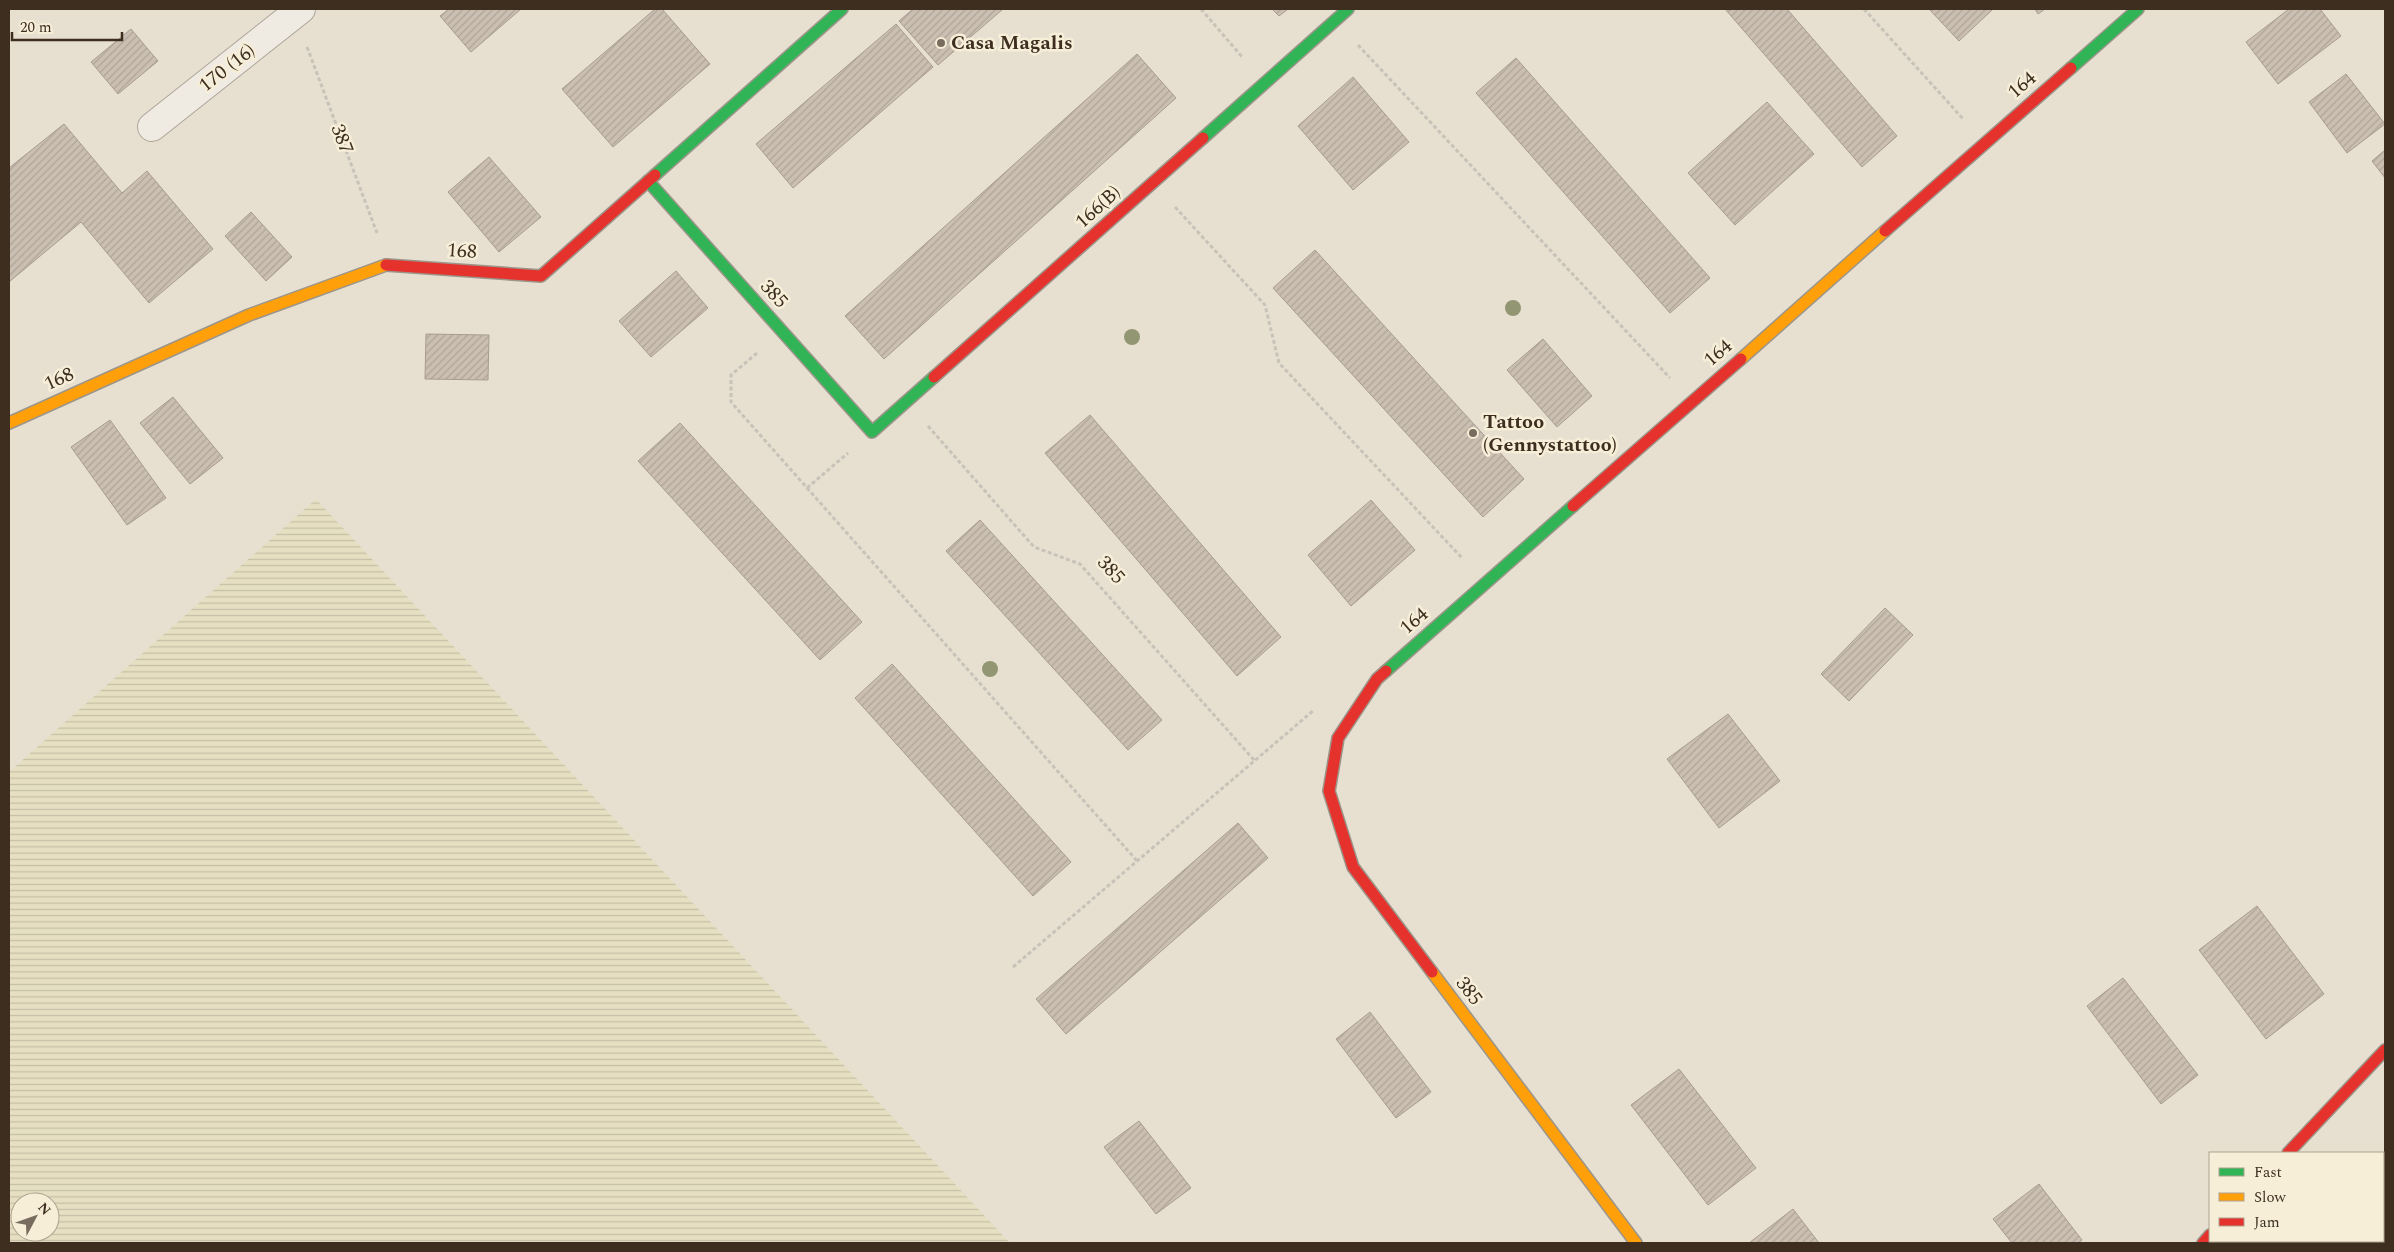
<svg xmlns="http://www.w3.org/2000/svg" width="2394" height="1252" font-family="Spectral,serif">
  <defs>
    <pattern id="farmland-rules" width="6" height="5" patternUnits="userSpaceOnUse" patternTransform="scale(1.25)"><rect width="6" height="5" fill="#e6dfc2"/><path d="M0 2.5h6" fill="none" stroke="#c6c0a6"/></pattern>
    <pattern id="building-hatch" width="6" height="6" patternUnits="userSpaceOnUse" patternTransform="scale(1.25)"><rect width="6" height="6" fill="#cbbfb2"/><path d="M-1 1l2-2M0 6l6-6M5 7l2-2" fill="none" stroke="#afa499"/></pattern>
  </defs>
  <rect width="100%" height="100%" fill="#e7e0d1"/>
  <g fill="url(#farmland-rules)" fill-rule="evenodd">
    <path d="M 316,499 L 1010,1243 L 9,1243 L 9,772 ZM 20,1202 L 50,1202 L 50,1232 L 20,1232 Z"/>
    <polygon points="2383,1223 2385,1226 2385,1243 2256,1243 2258,1241 2383,1241"/>
  </g>
  <g fill="url(#building-hatch)" stroke="#a89c90">
    <polygon points="449,9 521,9 471,52 440,16"/>
    <polygon points="655,9 662,9 710,64 613,147 562,89"/>
    <polygon points="913,9 1003,9 938,65 899,21"/>
    <polygon points="1272,9 1288,9 1279,16"/>
    <polygon points="1725,9 1787,9 1897,136 1862,167"/>
    <polygon points="1929,9 1990,9 1992,10 1959,41"/>
    <polygon points="2035,9 2045,9 2038,14"/>
    <polygon points="2289,9 2320,9 2341,36 2278,84 2246,42"/>
    <polygon points="896,24 933,67 793,188 756,144"/>
    <polygon points="131,29 158,61 118,94 91,62"/>
    <polygon points="1137,54 1176,98 884,359 845,316"/>
    <polygon points="1516,58 1710,278 1670,313 1476,93"/>
    <polygon points="2346,74 2385,124 2347,153 2309,102"/>
    <polygon points="1353,77 1409,142 1353,190 1298,126"/>
    <polygon points="1767,102 1814,154 1735,225 1688,173"/>
    <polygon points="64,124 122,193 147,171 213,249 149,303 81,222 9,282 9,168"/>
    <polygon points="2385,150 2385,178 2372,161"/>
    <polygon points="489,157 541,217 499,252 448,192"/>
    <polygon points="251,212 292,257 266,281 225,236"/>
    <polygon points="1315,250 1524,479 1483,517 1273,288"/>
    <polygon points="676,271 708,308 651,357 619,321"/>
    <polygon points="426,334 489,335 488,380 425,379"/>
    <polygon points="1543,339 1592,396 1557,427 1507,370"/>
    <polygon points="173,397 223,458 190,484 140,423"/>
    <polygon points="1090,415 1281,637 1237,676 1045,453"/>
    <polygon points="110,420 166,498 127,525 71,447"/>
    <polygon points="680,423 862,622 820,660 638,461"/>
    <polygon points="1371,500 1415,550 1351,606 1308,555"/>
    <polygon points="980,520 1162,720 1128,750 946,551"/>
    <polygon points="1885,608 1913,635 1849,701 1821,674"/>
    <polygon points="892,664 1071,862 1033,896 855,698"/>
    <polygon points="1728,714 1780,781 1719,828 1667,759"/>
    <polygon points="1238,823 1268,858 1066,1034 1036,999"/>
    <polygon points="2257,906 2324,994 2266,1039 2199,950"/>
    <polygon points="2123,978 2198,1075 2161,1104 2087,1006"/>
    <polygon points="1370,1012 1431,1092 1396,1118 1336,1039"/>
    <polygon points="1679,1069 1756,1168 1708,1205 1631,1105"/>
    <polygon points="1139,1121 1191,1188 1156,1214 1104,1147"/>
    <polygon points="2039,1184 2082,1240 2078,1243 2012,1243 1993,1219"/>
    <polygon points="1793,1209 1819,1243 1749,1243"/>
  </g>
  <g fill="none" stroke-linecap="round" stroke-linejoin="round">
    <defs>
      <polyline id="street" points="152,127 301,9"/>
      <g id="fast">
        <polyline points="2071,68 2138,9"/>
        <polyline points="1203,138 1348,9"/>
        <polyline points="655,175 842,9"/>
        <polyline points="648,181 872,432 934,377"/>
        <polyline points="1386,671 1573,506"/>
      </g>
      <g id="slow">
        <polyline points="1741,359 1885,231"/>
        <polyline points="9,423 249,315 386,265"/>
        <polyline points="1432,972 1636,1243"/>
      </g>
      <g id="jam">
        <polyline points="1885,231 2071,68"/>
        <polyline points="386,265 541,276 655,175"/>
        <polyline points="934,377 1203,138"/>
        <polyline points="1573,506 1741,359"/>
        <polyline points="1386,671 1377,679 1338,738 1329,791 1353,867 1432,972"/>
        <polyline points="2288,1153 2385,1050"/>
        <polyline points="2203,1243 2210,1235"/>
      </g>
    </defs>
    <use href="#street" stroke="#ada599" stroke-width="30"/>
    <use href="#fast" stroke="#9c958a" stroke-width="14"/>
    <use href="#slow" stroke="#9c958a" stroke-width="14"/>
    <use href="#jam" stroke="#9c958a" stroke-width="14"/>
    <g stroke="#c8c2b9" stroke-width="3" stroke-dasharray="4 2.5" stroke-linecap="butt">
      <polyline points="1201,9 1243,58"/>
      <polyline points="1864,9 1964,120"/>
      <polyline points="1358,45 1670,378"/>
      <polyline points="307,47 377,233"/>
      <polyline points="1175,207 1265,305 1279,363 1463,559"/>
      <polyline points="757,353 731,375 731,402 1138,862"/>
      <polyline points="928,426 1034,547 1080,564 1254,760"/>
      <polyline points="807,488 848,453"/>
      <polyline points="1013,967 1314,710"/>
    </g>
    <use href="#street" stroke="#efebe3" stroke-width="28"/>
    <use href="#fast" stroke="#30b455" stroke-width="11"/>
    <use href="#slow" stroke="#ff9f0a" stroke-width="11"/>
    <use href="#jam" stroke="#e5322d" stroke-width="11"/>
  </g>
  <g fill="#929673">
    <circle cx="1513" cy="308" r="8"/>
    <circle cx="1132" cy="337" r="8"/>
    <circle cx="990" cy="669" r="8"/>
  </g>
  <g fill="#786c5e" stroke="#f7eed8" stroke-width="2">
    <circle cx="941" cy="43" r="5"/>
    <circle cx="1473" cy="433" r="5"/>
  </g>
  <g text-anchor="middle" dominant-baseline="central" stroke-width="5" stroke-linejoin="round" paint-order="stroke">
    <g font-size="20" font-weight="bold" fill="#3d2e20" stroke="#f7eed8" text-anchor="start">
      <text x="951" y="43">Casa Magalis</text>
      <text x="1483" y="422">Tattoo<tspan x="1483" dy="23">(Gennystattoo)</tspan></text>
    </g>
    <g font-size="20" fill="#3d2e20" stroke="#f7eed8">
      <text transform="translate(227 68) rotate(-38)">170 (16)</text>
      <text transform="translate(2022 85) rotate(-41)">164</text>
      <text transform="translate(342 139) rotate(69)">387</text>
      <text transform="translate(1098 207) rotate(-42)">166(B)</text>
      <text transform="translate(462 251) rotate(4)">168</text>
      <text transform="translate(774 294) rotate(48)">385</text>
      <text transform="translate(1718 353) rotate(-41)">164</text>
      <text transform="translate(59 379) rotate(-24)">168</text>
      <text transform="translate(1111 570) rotate(48)">385</text>
      <text transform="translate(1414 621) rotate(-41)">164</text>
      <text transform="translate(1469 991) rotate(53)">385</text>
    </g>
  </g>
  <rect width="2394" height="1252" fill="none" stroke="#3d2e20" stroke-width="20"/>
  <rect x="2209" y="1152" width="175" height="90" fill="#f7eed8" stroke="#ada18e"/>
  <rect x="2219" y="1168" width="25" height="8" fill="#30b455" stroke="#ada18e"/>
  <text x="2254" y="1177" font-size="15" fill="#3d2e20">Fast</text>
  <rect x="2219" y="1193" width="25" height="8" fill="#ff9f0a" stroke="#ada18e"/>
  <text x="2254" y="1202" font-size="15" fill="#3d2e20">Slow</text>
  <rect x="2219" y="1218" width="25" height="8" fill="#e5322d" stroke="#ada18e"/>
  <text x="2254" y="1227" font-size="15" fill="#3d2e20">Jam</text>
  <g transform="translate(35 1217) rotate(49)"><circle r="24" fill="#f7eed8" stroke="#ada18e"/>
  <path d="M0-4L9 19L0 12L-9 19Z" fill="#786c5e"/>
  <text y="-8" font-size="14" font-weight="bold" text-anchor="middle" fill="#3d2e20">N</text>
  </g>
  <path d="M12 32v8h110v-8" fill="none" stroke="#3d2e20" stroke-width="2.5"/>
  <text x="20" y="32" font-size="15" fill="#3d2e20" stroke="#f7eed8" stroke-width="4" paint-order="stroke">20 m</text>
</svg>
